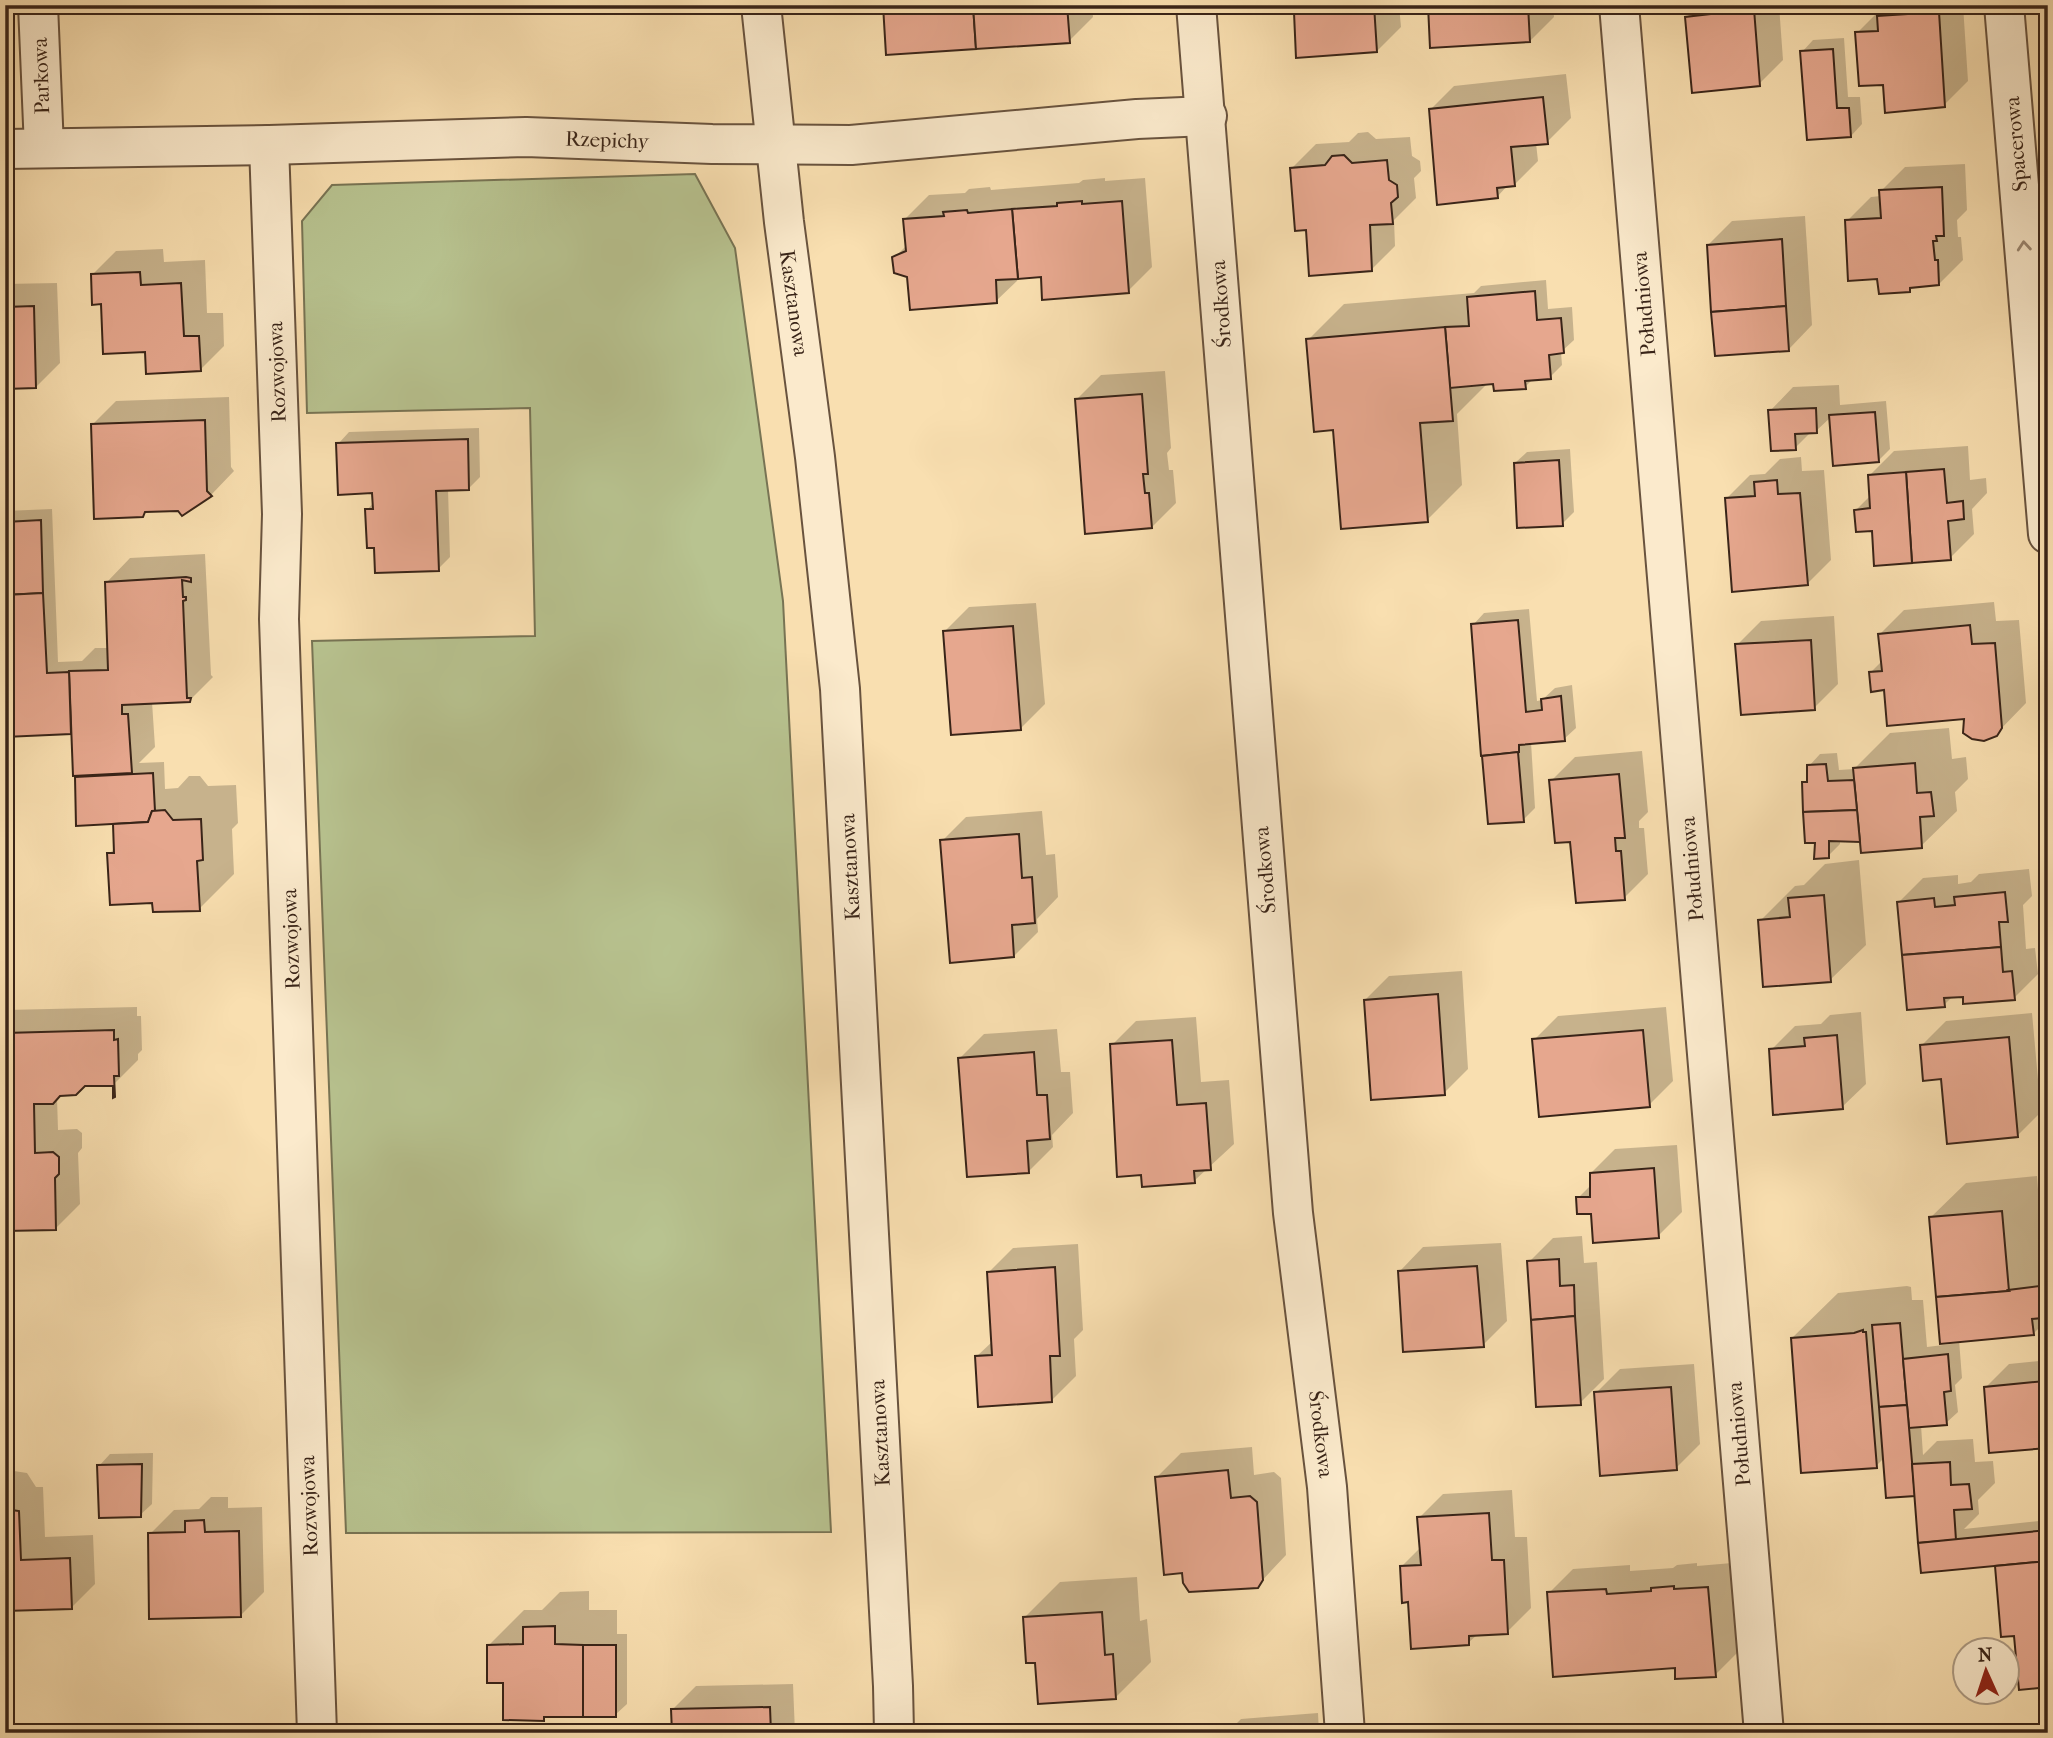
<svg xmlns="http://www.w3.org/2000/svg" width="2053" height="1738" font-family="'IM FELL French Canon',serif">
  <rect width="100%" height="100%" fill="#f9dfb0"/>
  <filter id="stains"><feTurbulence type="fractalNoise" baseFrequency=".00286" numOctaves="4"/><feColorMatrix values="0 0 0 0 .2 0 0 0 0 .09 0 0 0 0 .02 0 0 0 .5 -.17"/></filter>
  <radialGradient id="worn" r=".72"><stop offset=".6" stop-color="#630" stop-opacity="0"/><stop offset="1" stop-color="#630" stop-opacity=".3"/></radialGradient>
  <polygon fill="#b8c390" stroke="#787454" stroke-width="2" points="695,174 735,248 783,601 831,1532 346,1533 312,641 535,636 530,408 307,413 302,221 332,185"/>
  <g fill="#0003">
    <polygon points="885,5 1092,5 1093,17 1069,41"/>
    <polygon points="1291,5 1399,5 1401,27 1377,51 1295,10"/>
    <polygon points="1429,5 1553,5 1554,17 1530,41"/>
    <polygon points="1699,5 1779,5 1783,60 1759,84 1687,17"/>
    <polygon points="1890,5 1963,5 1968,81 1944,105 1884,83 1857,33 1881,9 1887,9"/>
    <polygon points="1844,38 1848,97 1860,97 1862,124 1851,136 1802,52 1813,40"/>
    <polygon points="1566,74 1571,118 1547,142 1536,143 1538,161 1514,185 1508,185 1497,197 1430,110 1454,86"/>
    <polygon points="1368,132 1376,139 1410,137 1412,156 1420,161 1421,171 1414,178 1416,198 1394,220 1395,246 1371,270 1308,228 1292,168 1316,144 1349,142 1358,133"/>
    <polygon points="1965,164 1967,210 1957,220 1958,237 1961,237 1963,260 1939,284 1914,286 1909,290 1879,277 1847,221 1871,197 1881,196 1881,191 1905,167"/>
    <polygon points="1105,178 1105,181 1145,178 1152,267 1128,291 1042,275 1021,277 996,301 909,276 894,258 907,245 905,219 929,195 965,193 969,189 990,187 991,190 1079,183 1083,180"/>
    <polygon points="1805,216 1812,325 1789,349 1708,245 1732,221"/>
    <polygon points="163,249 164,262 205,260 207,313 223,313 224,346 200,370 147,350 102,302 92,275 116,251"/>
    <polygon points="1546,280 1548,309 1572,307 1574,340 1561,352 1562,365 1550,377 1533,379 1525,387 1495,382 1487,384 1457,414 1462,485 1427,520 1335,428 1308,340 1344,304 1474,293 1481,286"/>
    <polygon points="57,283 60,363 36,387 10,387 10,395 5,400 5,284"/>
    <polygon points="1165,371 1171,448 1167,453 1169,470 1173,470 1176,503 1152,527 1077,399 1101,375"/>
    <polygon points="1839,385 1840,405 1886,401 1890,449 1878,461 1831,417 1816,431 1811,432 1795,448 1770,411 1793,387"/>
    <polygon points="229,397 231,467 234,471 211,495 182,514 179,510 147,510 142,516 92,425 116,401"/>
    <polygon points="479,428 480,477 469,488 448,489 450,557 438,569 367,510 374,502 374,492 338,444 349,432"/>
    <polygon points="1968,446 1970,480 1986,478 1987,493 1972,509 1974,534 1950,558 1873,529 1856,510 1871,495 1870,475 1894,451"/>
    <polygon points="1570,449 1574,512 1562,524 1515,463 1527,452"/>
    <polygon points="1801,457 1802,471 1824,470 1831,560 1807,584 1726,499 1750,475 1765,474 1780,459"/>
    <polygon points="52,509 58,662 82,661 95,648 109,648 107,582 130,558 205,554 211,675 213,677 189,701 152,702 155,747 139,763 164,762 165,789 178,788 189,776 200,776 208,786 236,785 238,823 232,829 234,874 199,909 154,901 109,854 115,848 114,825 117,822 77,777 80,774 73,730 71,732 5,735 5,511"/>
    <polygon points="1994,602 1996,621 2019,620 2026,703 1996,734 1966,717 1885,688 1870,673 1882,661 1880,634 1904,610"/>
    <polygon points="1036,603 1045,704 1021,728 945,631 969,607"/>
    <polygon points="1529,609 1537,701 1542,700 1555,688 1572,685 1576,728 1564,739 1531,742 1535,808 1523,820 1490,823 1473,625 1484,613"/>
    <polygon points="1834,616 1838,684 1814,708 1737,645 1761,621"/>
    <polygon points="1949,728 1952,759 1966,757 1968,779 1955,792 1957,811 1921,846 1861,838 1840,840 1840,844 1828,856 1816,841 1804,783 1808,778 1809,766 1820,754 1837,753 1839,770 1854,769 1890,733"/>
    <polygon points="1642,751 1648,812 1639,821 1639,828 1644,828 1648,874 1624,898 1572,840 1551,781 1575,757"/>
    <polygon points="1042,811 1046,855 1055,854 1058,897 1037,919 1038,932 1014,956 942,841 966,817"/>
    <polygon points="14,824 15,906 5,916 5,825"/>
    <polygon points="1859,860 1866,945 1830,980 1760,921 1795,886 1804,885 1825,864"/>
    <polygon points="2029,869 2032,896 2023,905 2026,949 2035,948 2038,974 2014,998 1953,996 1944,1005 1899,902 1923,878 1958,875 1958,884 1971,882 1979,874"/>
    <polygon points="1462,971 1468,1069 1444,1093 1365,1000 1389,976"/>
    <polygon points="137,1007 137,1016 141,1016 142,1050 138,1054 138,1060 114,1084 84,1085 57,1098 58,1130 77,1129 82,1133 82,1148 78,1153 80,1204 56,1228 5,1230 5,1010"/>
    <polygon points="1666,1007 1673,1081 1649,1105 1534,1040 1558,1016"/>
    <polygon points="1861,1012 1866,1084 1842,1107 1771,1050 1795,1026 1821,1024 1830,1015"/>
    <polygon points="2032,1013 2041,1112 2017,1136 1943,1077 1922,1045 1946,1021"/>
    <polygon points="1196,1017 1201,1082 1229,1080 1234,1144 1194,1181 1112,1045 1136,1021"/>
    <polygon points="1057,1029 1061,1072 1070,1072 1073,1113 1052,1135 1053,1147 1029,1171 960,1058 984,1034"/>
    <polygon points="1677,1145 1682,1212 1658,1236 1578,1198 1592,1184 1591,1173 1615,1149"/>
    <polygon points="2037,1176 2043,1255 2048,1255 2048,1319 2034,1333 1959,1340 1962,1378 1955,1385 1958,1412 1946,1423 1921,1425 1923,1455 1937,1441 1973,1439 1975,1462 1993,1461 1995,1483 1978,1500 1979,1514 1964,1529 2048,1520 2048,1686 2016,1634 1997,1564 1923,1571 1916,1494 1885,1457 1876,1466 1792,1338 1838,1293 1907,1286 1911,1287 1912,1300 1923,1300 1927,1347 1959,1343 1930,1218 1966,1183"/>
    <polygon points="1582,1236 1584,1263 1597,1262 1604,1379 1580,1403 1529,1262 1553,1238"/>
    <polygon points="1501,1243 1507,1321 1483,1345 1400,1271 1423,1247"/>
    <polygon points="1078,1244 1083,1330 1074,1339 1076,1376 1052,1400 977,1356 993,1341 989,1272 1013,1248"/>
    <polygon points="2048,1360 2048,1446 1985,1388 2009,1364"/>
    <polygon points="1694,1364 1700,1444 1676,1468 1596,1393 1620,1369"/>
    <polygon points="1252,1447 1254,1475 1274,1472 1281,1478 1286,1555 1257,1586 1157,1477 1181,1453"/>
    <polygon points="153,1453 152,1504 140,1515 99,1466 110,1454"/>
    <polygon points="14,1471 27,1473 36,1487 43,1487 45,1537 93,1535 95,1584 71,1608 5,1610 5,1478"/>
    <polygon points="1512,1490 1515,1537 1527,1537 1531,1608 1507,1632 1478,1634 1468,1643 1410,1600 1401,1567 1421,1547 1419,1518 1443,1494"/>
    <polygon points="211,1497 228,1497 228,1508 262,1507 264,1592 240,1616 150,1534 174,1510 199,1509"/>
    <polygon points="1697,1563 1697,1566 1732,1563 1739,1651 1715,1675 1677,1666 1549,1593 1573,1569 1630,1565 1630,1571 1673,1568 1677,1565"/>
    <polygon points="1137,1577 1140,1621 1147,1619 1151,1662 1115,1698 1037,1661 1025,1617 1060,1582"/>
    <polygon points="589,1591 589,1610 617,1610 617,1634 627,1634 627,1704 615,1715 547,1716 543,1719 505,1681 489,1645 524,1610 542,1610 560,1592"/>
    <polygon points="793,1684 795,1733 673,1733 672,1710 696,1686"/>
    <polygon points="1318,1713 1319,1733 1227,1733 1241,1719"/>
  </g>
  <g fill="#e6a78e" stroke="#392418" stroke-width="2">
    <polygon points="883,5 973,5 976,49 886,55"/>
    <polygon points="973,5 1067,5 1070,43 976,49"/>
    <polygon points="1289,5 1374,5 1377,52 1296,58 1294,12 1290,12"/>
    <polygon points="1428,5 1528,5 1530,42 1430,48"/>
    <polygon points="1754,9 1760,86 1692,93 1685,17"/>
    <polygon points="1939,12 1945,107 1885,113 1883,85 1859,86 1855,32 1878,31 1877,16"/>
    <polygon points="1833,49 1837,108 1849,108 1851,137 1807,140 1800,51"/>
    <polygon points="1543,97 1548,144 1511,147 1515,186 1497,188 1498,198 1437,205 1429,109"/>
    <polygon points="1344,155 1352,163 1387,160 1389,180 1397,185 1398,197 1391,203 1393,224 1370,225 1372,271 1309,276 1306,230 1295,231 1290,168 1325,165 1332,156"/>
    <polygon points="1942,187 1944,236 1936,236 1937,241 1933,241 1935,260 1938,260 1939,285 1910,288 1910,292 1879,294 1877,279 1848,281 1845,220 1881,218 1879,190"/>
    <polygon points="1082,201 1082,204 1122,201 1129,293 1042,300 1041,277 1018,279 1012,209 1057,206 1057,203"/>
    <polygon points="1012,209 1018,279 996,280 997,303 910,310 907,277 894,273 892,257 906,251 903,219 944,216 943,212 967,210 968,213"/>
    <polygon points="1782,239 1786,306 1711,312 1707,245"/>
    <polygon points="140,272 141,285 181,283 184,336 199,336 201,371 146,374 145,352 103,354 101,304 92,305 91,274"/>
    <polygon points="1535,291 1537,320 1561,318 1564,353 1549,355 1551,379 1525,381 1526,389 1494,391 1493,384 1450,388 1445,327 1469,326 1467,297"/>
    <polygon points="34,306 36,388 5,389 5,307"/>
    <polygon points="1786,306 1789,351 1715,356 1711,312"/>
    <polygon points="1445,327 1453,421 1420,423 1428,522 1341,529 1333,430 1314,432 1306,339"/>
    <polygon points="1142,394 1148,474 1143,474 1145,493 1149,493 1152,528 1085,534 1075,399"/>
    <polygon points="1816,408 1817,433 1795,434 1796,450 1771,451 1768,410"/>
    <polygon points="1875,412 1879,462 1833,466 1829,415"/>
    <polygon points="205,420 207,491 212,496 182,516 178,511 145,512 143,517 94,519 91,424"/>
    <polygon points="468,439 469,490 436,491 439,571 375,573 374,548 367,548 365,509 373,509 372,493 338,495 336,443"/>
    <polygon points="1559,460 1563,526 1517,528 1514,463"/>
    <polygon points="1944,469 1947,503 1963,501 1964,519 1948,521 1951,560 1912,563 1906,472"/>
    <polygon points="1906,472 1912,563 1874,566 1872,531 1856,532 1854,510 1870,508 1868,475"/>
    <polygon points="1777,480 1778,494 1800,493 1808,585 1732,592 1725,498 1755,496 1754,482"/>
    <polygon points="41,520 43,593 5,595 5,522"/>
    <polygon points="186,577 191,578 191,582 182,580 183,597 186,597 186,600 183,601 187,698 191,698 190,702 122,705 122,714 128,714 132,773 73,776 69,671 108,670 105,582"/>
    <polygon points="43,593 47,673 69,672 71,734 5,737 5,595"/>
    <polygon points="1518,620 1526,712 1542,710 1541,699 1561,696 1565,741 1519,745 1519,752 1481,756 1471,624"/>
    <polygon points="1970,625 1972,644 1995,643 2002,728 1997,736 1984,741 1972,739 1963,733 1964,719 1887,726 1884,690 1871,692 1869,672 1882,671 1878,634"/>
    <polygon points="1013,626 1021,730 951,735 943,631"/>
    <polygon points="1811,640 1815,710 1741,715 1735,644"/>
    <polygon points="1518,752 1524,822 1488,824 1482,756"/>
    <polygon points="1915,763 1917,793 1931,792 1934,816 1920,817 1922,848 1861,853 1853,768"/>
    <polygon points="1826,764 1828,781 1854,780 1857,810 1803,812 1802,782 1807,782 1807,765"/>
    <polygon points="153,773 155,811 152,811 148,822 76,826 75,777"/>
    <polygon points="1619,774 1625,838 1615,838 1616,851 1621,851 1625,900 1576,903 1570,842 1555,843 1549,780"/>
    <polygon points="165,810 173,820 201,819 203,860 197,861 200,911 153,912 152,903 110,905 107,853 114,853 113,824 148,822 152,811"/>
    <polygon points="1857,810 1860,842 1829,841 1829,858 1814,859 1815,843 1805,843 1803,812"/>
    <polygon points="1019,834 1022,878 1032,877 1035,923 1012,925 1014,957 950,963 940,840"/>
    <polygon points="2005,892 2008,922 1999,922 2001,947 1902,955 1897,902 1934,898 1935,907 1955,905 1954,897"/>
    <polygon points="1824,895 1831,982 1763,987 1758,920 1790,917 1788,898"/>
    <polygon points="2001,947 2003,972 2012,971 2015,1000 1963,1004 1963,997 1944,998 1945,1007 1907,1010 1902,955"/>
    <polygon points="1438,994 1445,1095 1371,1100 1364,1000"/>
    <polygon points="114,1030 114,1040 118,1039 119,1076 114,1076 115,1097 113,1098 113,1086 85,1086 76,1095 60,1096 53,1104 34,1104 35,1153 53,1152 59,1157 59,1174 55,1178 56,1230 5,1231 5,1033"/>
    <polygon points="1643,1030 1650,1107 1539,1117 1532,1039"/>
    <polygon points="1837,1035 1843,1109 1773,1115 1769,1049 1805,1046 1804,1038"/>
    <polygon points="2009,1037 2018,1137 1947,1144 1941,1079 1923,1081 1920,1045"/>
    <polygon points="1172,1040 1177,1105 1206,1103 1211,1170 1194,1171 1195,1183 1142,1187 1141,1175 1117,1177 1110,1044"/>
    <polygon points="1034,1052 1037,1095 1047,1095 1050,1139 1027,1141 1029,1173 967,1177 958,1058"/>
    <polygon points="1654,1168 1659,1238 1593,1243 1591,1214 1577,1214 1576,1197 1590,1197 1590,1173"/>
    <polygon points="2002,1211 2009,1291 1936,1297 1929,1217"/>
    <polygon points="1559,1259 1560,1286 1574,1285 1575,1316 1531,1320 1527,1261"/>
    <polygon points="1477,1266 1484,1347 1403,1352 1398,1271"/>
    <polygon points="1055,1267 1060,1356 1050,1356 1052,1402 978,1407 975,1356 992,1355 987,1272"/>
    <polygon points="2039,1286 2042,1318 2032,1319 2034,1335 1940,1344 1936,1297 2009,1291 2008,1290"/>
    <polygon points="1575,1316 1581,1405 1536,1407 1531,1320"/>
    <polygon points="1900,1323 1907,1405 1879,1407 1872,1325"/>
    <polygon points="1863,1330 1863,1332 1866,1332 1877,1468 1801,1473 1791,1338 1854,1333"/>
    <polygon points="1948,1354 1951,1391 1944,1392 1947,1425 1909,1428 1903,1359"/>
    <polygon points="2045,1381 2048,1448 1989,1453 1984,1387"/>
    <polygon points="1671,1387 1677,1470 1600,1476 1594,1392"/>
    <polygon points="1907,1405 1915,1496 1886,1498 1879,1407"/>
    <polygon points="1950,1462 1951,1485 1969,1484 1972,1509 1954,1510 1956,1540 1918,1543 1912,1464"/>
    <polygon points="142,1464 141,1517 99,1518 97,1465"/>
    <polygon points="1228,1470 1231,1498 1250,1496 1257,1502 1263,1580 1258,1588 1189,1592 1183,1583 1182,1573 1164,1575 1155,1477"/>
    <polygon points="5,1498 12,1510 19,1511 21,1560 70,1558 72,1609 5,1611"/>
    <polygon points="1489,1513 1492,1560 1504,1560 1508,1634 1469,1636 1469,1645 1411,1649 1408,1602 1402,1603 1400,1566 1421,1565 1417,1517"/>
    <polygon points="204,1520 205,1532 239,1531 241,1617 149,1619 148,1533 185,1532 185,1521"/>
    <polygon points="2048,1530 2048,1561 1921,1573 1918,1543"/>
    <polygon points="2048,1561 2048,1687 2019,1690 2014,1636 2001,1637 1995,1566"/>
    <polygon points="1674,1586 1674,1589 1708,1587 1716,1677 1675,1679 1675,1668 1553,1677 1547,1592 1606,1589 1607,1594 1651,1591 1651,1588"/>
    <polygon points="1102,1612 1105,1655 1113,1654 1116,1699 1038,1704 1035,1663 1026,1663 1023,1617"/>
    <polygon points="555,1626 555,1644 583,1645 583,1717 544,1717 544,1721 503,1720 503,1683 487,1683 487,1645 523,1644 523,1627"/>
    <rect x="583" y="1645" width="33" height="72"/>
    <polygon points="770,1707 771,1733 672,1733 671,1709"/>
  </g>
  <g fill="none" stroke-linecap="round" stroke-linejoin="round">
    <defs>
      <g id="street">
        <polyline points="38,5 44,148"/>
        <polyline points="761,5 784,222 815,457 840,689 893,1686 894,1733"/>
        <polyline points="1196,5 1293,1213 1327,1487 1345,1733"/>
        <polyline points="1619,5 1764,1733"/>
        <polyline points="2004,5 2048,534"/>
        <polyline points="269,145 282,514 279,619 317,1733"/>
        <polyline points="5,149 269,145 526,137 712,144 851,145 1137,119 1207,116"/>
      </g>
    </defs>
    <use href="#street" stroke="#69533e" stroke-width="42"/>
    <use href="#street" stroke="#fbeacc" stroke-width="38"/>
  </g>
  <defs><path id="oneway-chevron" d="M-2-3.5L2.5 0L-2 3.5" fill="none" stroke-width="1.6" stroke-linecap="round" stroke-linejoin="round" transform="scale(1.75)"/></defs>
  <use stroke="#9a8772" href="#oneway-chevron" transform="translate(2024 246) rotate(-95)"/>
  <g text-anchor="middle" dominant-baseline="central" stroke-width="7" stroke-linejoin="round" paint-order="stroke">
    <g font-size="21" fill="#392418" stroke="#fbeacc">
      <text transform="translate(41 76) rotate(-92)">Parkowa</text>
      <text transform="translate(607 140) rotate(2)">Rzepichy</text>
      <text transform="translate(2016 144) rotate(-95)">Spacerowa</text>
      <text transform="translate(794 303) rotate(82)">Kasztanowa</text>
      <text transform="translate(1221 304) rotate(-94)">Środkowa</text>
      <text transform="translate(1644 304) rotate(-95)">Południowa</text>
      <text transform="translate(277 372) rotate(-92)">Rozwojowa</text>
      <text transform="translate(850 867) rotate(-93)">Kasztanowa</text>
      <text transform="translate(1692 869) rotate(-95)">Południowa</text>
      <text transform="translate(1265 870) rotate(-95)">Środkowa</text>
      <text transform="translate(291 939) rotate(-92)">Rozwojowa</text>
      <text transform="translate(880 1433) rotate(-93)">Kasztanowa</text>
      <text transform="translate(1321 1434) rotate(83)">Środkowa</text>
      <text transform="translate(1739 1434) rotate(-95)">Południowa</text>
      <text transform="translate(309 1506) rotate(-92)">Rozwojowa</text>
    </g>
  </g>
  <rect width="2053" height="1738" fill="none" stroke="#f9dfb0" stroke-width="28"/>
  <rect x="7" y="7" width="2039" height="1724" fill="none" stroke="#392418" stroke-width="3.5"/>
  <rect x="14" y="14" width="2025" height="1710" fill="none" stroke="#392418" stroke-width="2"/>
  <g transform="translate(1986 1671) rotate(357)"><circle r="33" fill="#fbeacc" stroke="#ad9b84" stroke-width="2"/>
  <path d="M0-5L12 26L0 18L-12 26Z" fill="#8f2418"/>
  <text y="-10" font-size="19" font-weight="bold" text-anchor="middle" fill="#392418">N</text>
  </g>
  <rect width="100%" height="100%" filter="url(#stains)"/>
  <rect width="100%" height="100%" fill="url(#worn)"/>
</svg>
